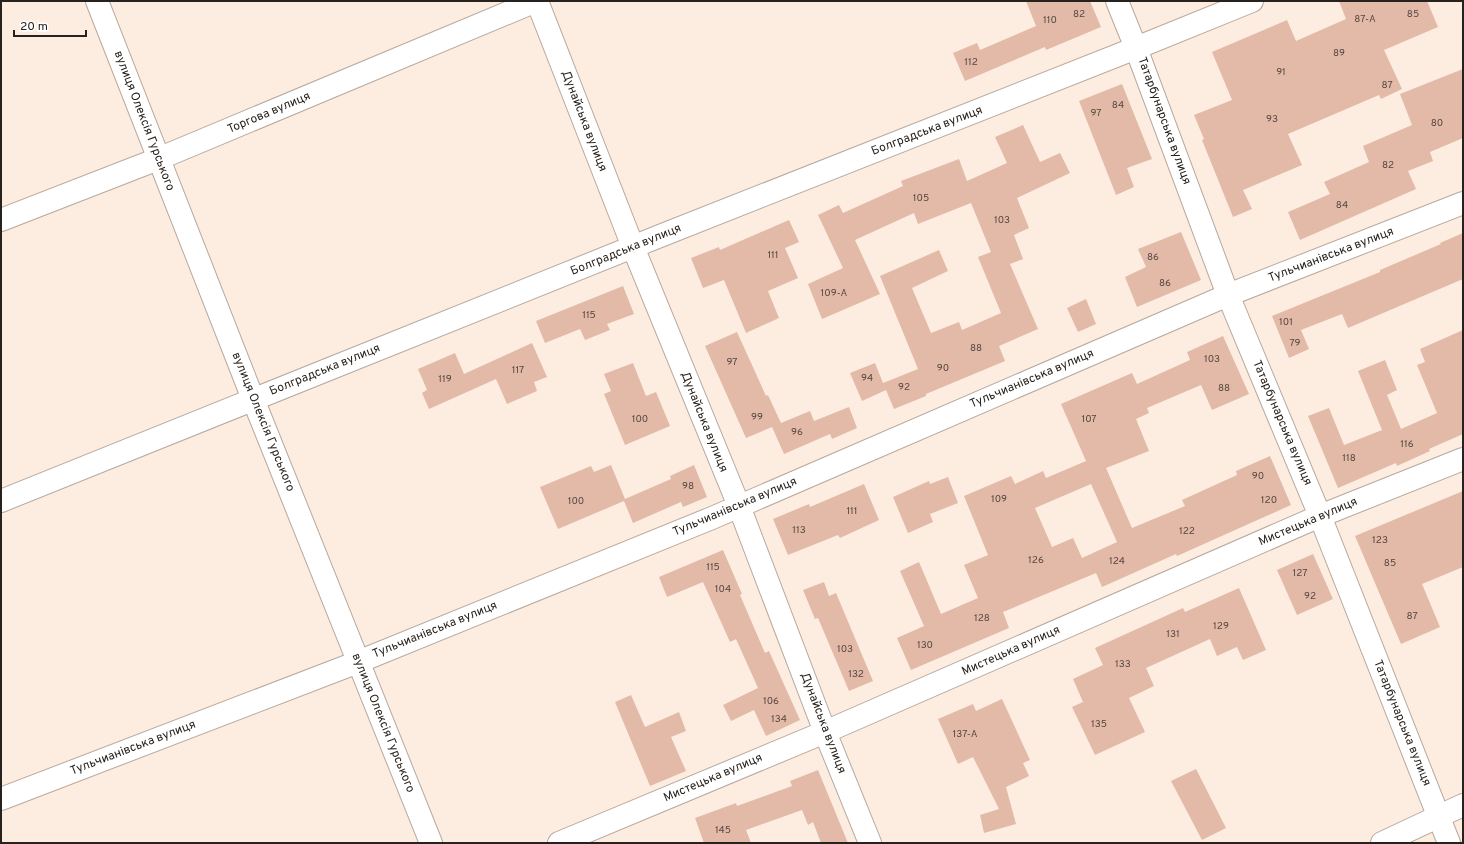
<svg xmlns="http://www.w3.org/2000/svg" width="1464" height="844" font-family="Overpass,sans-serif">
  <rect width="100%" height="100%" fill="#fdede1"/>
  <g fill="#e3b9a8" fill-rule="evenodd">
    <polygon points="1026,1 1090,1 1101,27 1046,50 1045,47 965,81 953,53 977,43 980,50 1036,26"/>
    <polygon points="1339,1 1427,1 1438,27 1384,50 1402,89 1381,99 1379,95 1288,134 1302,165 1243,190 1252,209 1233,217 1202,140 1204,139 1194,115 1232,100 1212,52 1287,20 1296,41 1346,19"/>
    <polygon points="1463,69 1463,138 1430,152 1433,161 1408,171 1416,189 1300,240 1288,212 1330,194 1324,182 1369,162 1363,146 1412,125 1400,94"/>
    <polygon points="1122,84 1152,159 1127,168 1134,187 1116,195 1079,101"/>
    <polygon points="1023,125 1040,162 1060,153 1070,173 1017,198 1029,228 1014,235 1023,259 1010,264 1038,329 999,346 1005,361 926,394 926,396 894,409 886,390 862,401 850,373 875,363 883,383 918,369 880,276 939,250 948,271 912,288 931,333 959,322 962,330 1001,313 978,257 991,252 971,203 918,224 914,213 855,240 880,294 822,319 808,284 843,268 818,215 839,205 843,213 903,186 901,181 959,159 967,181 1007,163 995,137"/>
    <polygon points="789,220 799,242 785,248 798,278 768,291 779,318 746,333 724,280 703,288 691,258 719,247 720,250"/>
    <polygon points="1181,232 1201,280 1137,307 1125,277 1146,267 1138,249"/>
    <polygon points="1463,233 1463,279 1348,328 1342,314 1301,330 1309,349 1289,358 1272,316 1380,272 1380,270 1441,244 1440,243"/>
    <polygon points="623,286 634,314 607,324 610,330 585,340 580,329 545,343 536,321"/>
    <polygon points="1086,299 1096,324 1078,332 1067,308"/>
    <polygon points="1463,330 1463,434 1429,449 1430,451 1397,466 1396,463 1338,488 1308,416 1329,408 1344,445 1382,430 1358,371 1385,360 1397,390 1387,395 1401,429 1437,413 1417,365 1425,362 1420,349"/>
    <polygon points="737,332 766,396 768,395 781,423 810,411 814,421 849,407 857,428 832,439 830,434 784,454 772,427 746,438 705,346"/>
    <path d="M 1223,336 L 1249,394 L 1212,410 L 1201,385 L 1147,408 L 1149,413 L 1136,419 L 1149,451 L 1106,468 L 1132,528 L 1185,506 L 1182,500 L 1237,475 L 1236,471 L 1270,456 L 1291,505 L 1177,556 L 1176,554 L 1102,587 L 1096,573 L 1003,612 L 1009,628 L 911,670 L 897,638 L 924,626 L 900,571 L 919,562 L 941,614 L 978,598 L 964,565 L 988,555 L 964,496 L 1011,476 L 1015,484 L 1043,471 L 1046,478 L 1086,461 L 1061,404 L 1132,373 L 1137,384 L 1190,360 L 1187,352 ZM 1091,484 L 1117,542 L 1082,558 L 1073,538 L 1052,547 L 1035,508 Z"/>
    <polygon points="532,343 547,377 534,382 537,391 507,404 496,379 429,409 422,393 427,390 418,369 455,353 464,374"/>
    <polygon points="633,363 646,396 656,392 670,426 625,445 604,394 611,391 604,374"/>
    <polygon points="611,465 625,499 671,479 670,476 694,465 707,497 683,507 681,502 633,523 624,501 558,529 540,487 591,466 594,472"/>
    <polygon points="948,477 958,503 930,514 933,522 908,533 893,497 929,481 930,484"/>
    <polygon points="864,484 879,520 840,538 838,535 788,555 773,519 809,504 810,507"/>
    <polygon points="1463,491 1463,567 1422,584 1440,627 1401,644 1355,536"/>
    <polygon points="723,550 742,594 740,595 765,653 769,651 800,720 766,736 754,710 731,721 723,705 758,688 736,639 730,642 703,582 667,597 659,577"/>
    <polygon points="1313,554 1333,599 1297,615 1277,570"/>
    <polygon points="824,582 829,596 836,593 873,681 849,691 818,618 815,619 803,590"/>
    <polygon points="1239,588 1266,650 1243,660 1237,647 1217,656 1210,639 1146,668 1154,686 1129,698 1145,732 1095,755 1072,707 1083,702 1073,679 1103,665 1095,648 1183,608 1185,612"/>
    <polygon points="631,695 645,727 679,712 686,731 671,737 686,771 650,786 615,702"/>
    <polygon points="1002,699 1030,760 1023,763 1029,776 1006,787 1016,824 984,833 980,815 999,809 973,757 958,764 938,719 973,704 976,711"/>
    <polygon points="1196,769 1226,828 1202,840 1171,781"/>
    <polygon points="818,770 848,843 821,843 813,822 808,825 802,810 746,830 751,843 704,843 695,818 736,803 737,806 792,786 790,781"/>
  </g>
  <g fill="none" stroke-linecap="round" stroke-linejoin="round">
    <defs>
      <g id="minor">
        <polyline points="97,1 253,399 431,843"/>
        <polyline points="1117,1 1136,48 1228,295 1320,516 1449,843"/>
        <polyline points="1,501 660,236 1136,48 1252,1"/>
        <polyline points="1,799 358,662 712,518 1228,295 1463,203"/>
        <polyline points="559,843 825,732 1320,516 1463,459"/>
        <polyline points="1382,843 1463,805"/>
      </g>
      <g id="major">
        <polyline points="537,1 633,247 739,506 825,732 870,843"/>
        <polyline points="1,220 158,159 536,1"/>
      </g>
    </defs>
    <use href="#minor" stroke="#b7a89d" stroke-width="24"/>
    <use href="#major" stroke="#b7a89d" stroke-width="24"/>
    <use href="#minor" stroke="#fff" stroke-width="22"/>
    <use href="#major" stroke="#fff" stroke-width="22"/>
  </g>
  <g text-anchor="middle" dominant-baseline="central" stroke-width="3.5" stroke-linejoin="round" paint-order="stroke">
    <g font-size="10" fill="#564840">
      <text x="1079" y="14">82</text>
      <text x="1413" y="14">85</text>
      <text x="1365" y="19">87-А</text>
      <text x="1050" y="20">110</text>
      <text x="1339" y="53">89</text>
      <text x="971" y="62">112</text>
      <text x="1281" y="72">91</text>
      <text x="1387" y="85">87</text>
      <text x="1118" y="105">84</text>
      <text x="1096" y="113">97</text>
      <text x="1272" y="119">93</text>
      <text x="1437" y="123">80</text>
      <text x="1388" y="165">82</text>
      <text x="921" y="198">105</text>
      <text x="1342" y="205">84</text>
      <text x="1002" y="220">103</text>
      <text x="773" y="255">111</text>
      <text x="1153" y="257">86</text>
      <text x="1165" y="283">86</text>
      <text x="834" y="293">109-А</text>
      <text x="589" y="315">115</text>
      <text x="1286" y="322">101</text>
      <text x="1295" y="343">79</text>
      <text x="976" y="348">88</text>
      <text x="1212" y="359">103</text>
      <text x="732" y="362">97</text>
      <text x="943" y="368">90</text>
      <text x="518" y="370">117</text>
      <text x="867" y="378">94</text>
      <text x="445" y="379">119</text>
      <text x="904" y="387">92</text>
      <text x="1224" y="388">88</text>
      <text x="757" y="417">99</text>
      <text x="640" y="419">100</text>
      <text x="1089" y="419">107</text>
      <text x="797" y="432">96</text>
      <text x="1407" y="444">116</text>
      <text x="1349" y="458">118</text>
      <text x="1258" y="476">90</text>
      <text x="688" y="486">98</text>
      <text x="999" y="499">109</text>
      <text x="1269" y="500">120</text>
      <text x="576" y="501">100</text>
      <text x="852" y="511">111</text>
      <text x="799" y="530">113</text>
      <text x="1187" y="531">122</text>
      <text x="1380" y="540">123</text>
      <text x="1036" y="560">126</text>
      <text x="1117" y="561">124</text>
      <text x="1390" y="563">85</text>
      <text x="713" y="567">115</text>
      <text x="1300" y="573">127</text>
      <text x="723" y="589">104</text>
      <text x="1310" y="596">92</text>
      <text x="1412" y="616">87</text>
      <text x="982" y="618">128</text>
      <text x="1221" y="626">129</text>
      <text x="1173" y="634">131</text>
      <text x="925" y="645">130</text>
      <text x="845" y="649">103</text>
      <text x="1123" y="664">133</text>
      <text x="856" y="674">132</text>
      <text x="771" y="701">106</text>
      <text x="779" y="719">134</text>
      <text x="1099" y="724">135</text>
      <text x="965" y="734">137-А</text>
      <text x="723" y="830">145</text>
    </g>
    <g font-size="12" fill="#27221d" stroke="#fff">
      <text transform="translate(269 113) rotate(-23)">Торгова вулиця</text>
      <text transform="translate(144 121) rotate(69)">вулиця Олексія Гурського</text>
      <text transform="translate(584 121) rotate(69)">Дунайська вулиця</text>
      <text transform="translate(1164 121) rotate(70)">Татарбунарська вулиця</text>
      <text transform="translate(927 131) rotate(-21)">Болградська вулиця</text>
      <text transform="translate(626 250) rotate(-22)">Болградська вулиця</text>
      <text transform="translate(1331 255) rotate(-21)">Тульчианівська вулиця</text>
      <text transform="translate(325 370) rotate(-22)">Болградська вулиця</text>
      <text transform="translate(1032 379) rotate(-23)">Тульчианівська вулиця</text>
      <text transform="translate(263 422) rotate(68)">вулиця Олексія Гурського</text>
      <text transform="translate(704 422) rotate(68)">Дунайська вулиця</text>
      <text transform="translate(1282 423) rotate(67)">Татарбунарська вулиця</text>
      <text transform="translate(735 507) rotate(-23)">Тульчианівська вулиця</text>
      <text transform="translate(1308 522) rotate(-23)">Мистецька вулиця</text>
      <text transform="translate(435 630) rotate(-22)">Тульчианівська вулиця</text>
      <text transform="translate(1011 651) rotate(-24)">Мистецька вулиця</text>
      <text transform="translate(383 723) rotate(68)">вулиця Олексія Гурського</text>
      <text transform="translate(823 723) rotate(69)">Дунайська вулиця</text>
      <text transform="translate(1402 723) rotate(68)">Татарбунарська вулиця</text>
      <text transform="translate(133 748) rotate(-21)">Тульчианівська вулиця</text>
      <text transform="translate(713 778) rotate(-23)">Мистецька вулиця</text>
    </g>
  </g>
  <rect width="1464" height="844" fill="none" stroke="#27221d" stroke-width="4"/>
  <path d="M14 30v6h72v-6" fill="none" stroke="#27221d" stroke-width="2"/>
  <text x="20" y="30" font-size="12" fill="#27221d" stroke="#ffffff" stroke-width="3" paint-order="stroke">20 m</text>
</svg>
